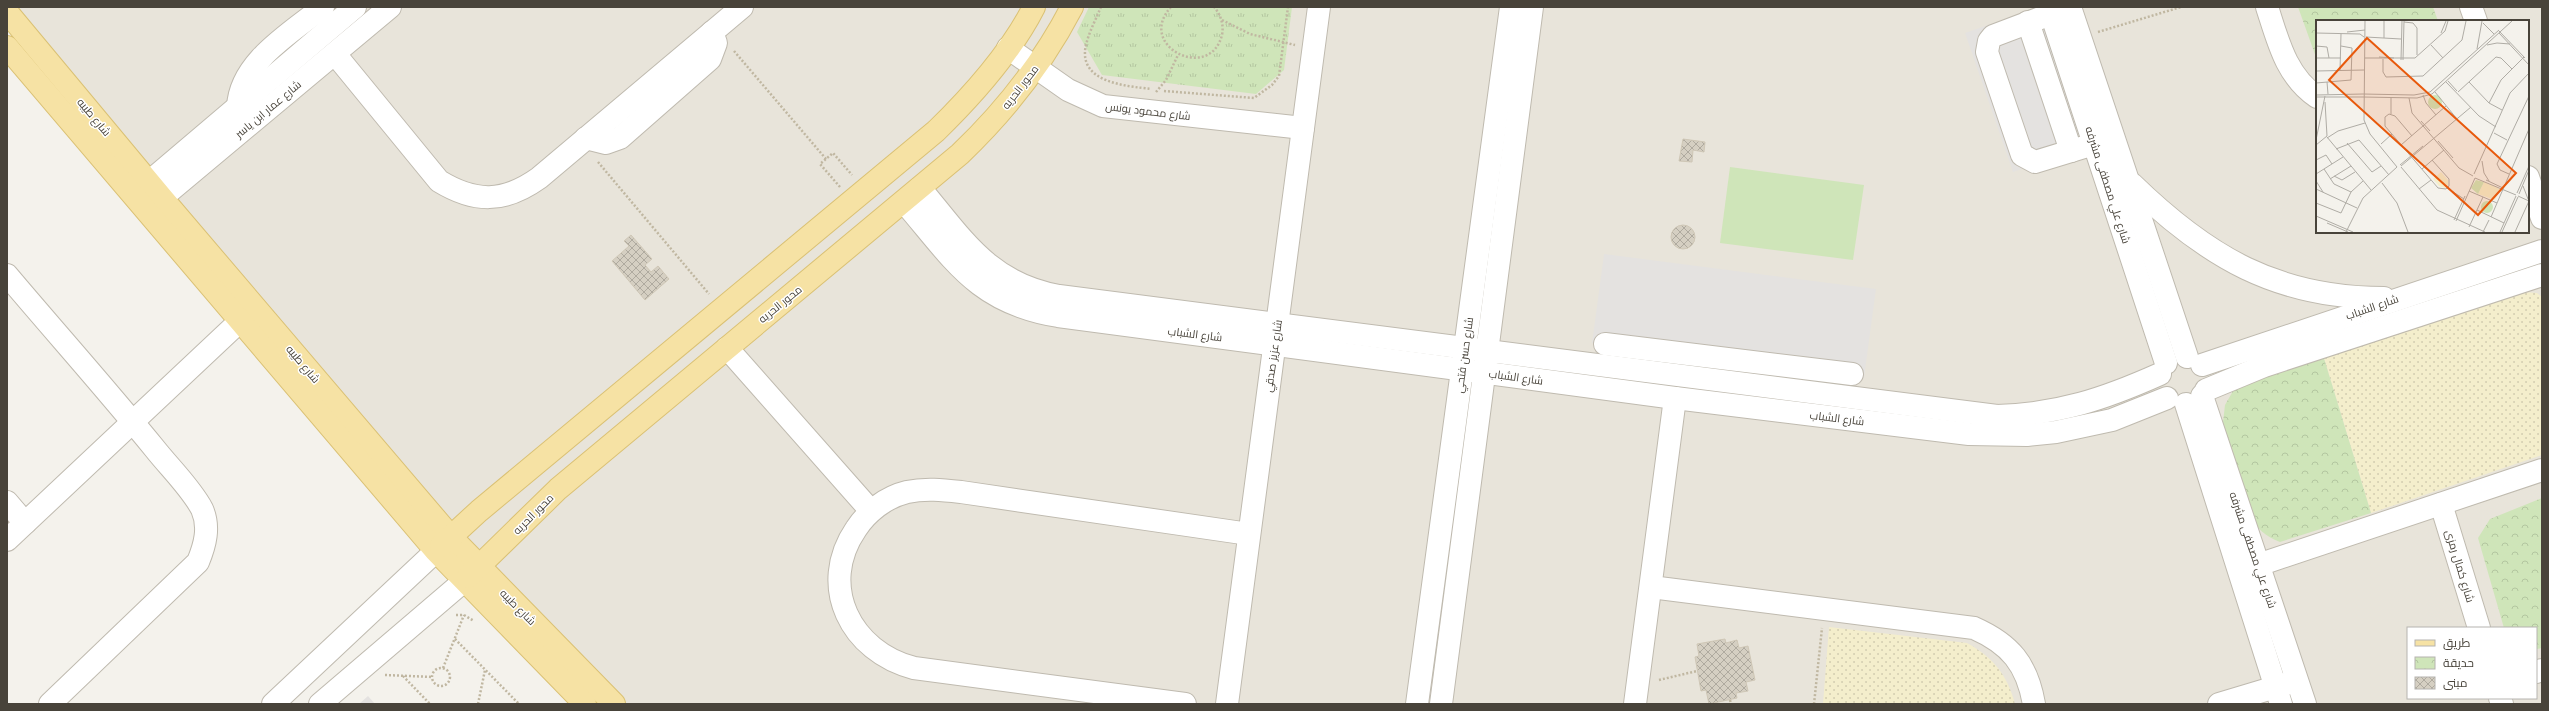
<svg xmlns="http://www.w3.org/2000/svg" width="2549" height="711" font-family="'DM Sans',Cairo,sans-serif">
  <defs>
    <pattern id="grass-tufts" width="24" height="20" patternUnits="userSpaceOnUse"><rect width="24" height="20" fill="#cfe5b9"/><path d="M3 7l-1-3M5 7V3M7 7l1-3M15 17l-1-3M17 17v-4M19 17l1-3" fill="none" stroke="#b3c6a0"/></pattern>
    <pattern id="sand-dots" width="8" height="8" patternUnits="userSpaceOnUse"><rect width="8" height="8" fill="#f4eecc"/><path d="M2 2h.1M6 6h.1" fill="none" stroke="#d3cdb0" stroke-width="1.8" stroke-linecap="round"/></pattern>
    <pattern id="park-crowns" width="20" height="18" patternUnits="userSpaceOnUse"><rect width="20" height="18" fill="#cfe5b9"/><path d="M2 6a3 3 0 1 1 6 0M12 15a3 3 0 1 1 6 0" fill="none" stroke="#b3c6a0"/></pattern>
    <pattern id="building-cross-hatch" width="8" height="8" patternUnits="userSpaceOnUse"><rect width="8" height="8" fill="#d5cfc2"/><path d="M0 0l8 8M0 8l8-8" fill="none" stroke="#afaa9f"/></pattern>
  </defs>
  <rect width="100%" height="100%" fill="#f4f2ec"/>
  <path fill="#e8e4da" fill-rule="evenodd" d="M 7,7 L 2542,7 L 2542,704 L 602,704 ZM 2317,21 L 2528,21 L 2528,232 L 2317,232 ZM 2408,628 L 2536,628 L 2536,698 L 2408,698 Z"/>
  <polygon fill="url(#grass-tufts)" points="1089,7 1292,7 1284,70 1256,94 1102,75 1077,32"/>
  <g fill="url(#sand-dots)">
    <polygon points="2524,292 2537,293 2542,297 2542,455 2371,513 2323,355"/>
    <path d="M 1829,627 L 1967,643 C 1994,658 2007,675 2015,704 L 1823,704 Z"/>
  </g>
  <g fill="url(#park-crowns)">
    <polygon points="2298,7 2433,7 2438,21 2317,21 2317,60"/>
    <path d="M 2323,355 L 2371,513 L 2280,542 C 2265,536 2257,529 2249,515 L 2223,422 L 2225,405 L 2233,391 L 2245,382 Z"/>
    <polygon points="2542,498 2542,648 2537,649 2536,628 2504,628 2478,538 2490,519"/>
  </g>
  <polygon fill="#cfe5b9" points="1730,167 1864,185 1853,260 1720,243"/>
  <g fill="#e4e2e0">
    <polygon points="2041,7 2089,146 2013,172 1965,33"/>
    <polygon points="1604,254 1876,289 1864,378 1592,343"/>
    <polygon points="368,696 375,704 359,704"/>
  </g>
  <g fill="url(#building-cross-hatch)" stroke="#cfc7b6">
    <polygon points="1683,139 1705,142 1704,152 1693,150 1692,162 1679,161"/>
    <circle cx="1683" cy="237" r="12"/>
    <polygon points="631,235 652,259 645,265 651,272 658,266 669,279 645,300 612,261 629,246 624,241"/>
    <polygon points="1725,639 1726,643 1737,640 1739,648 1748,646 1755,680 1746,682 1748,691 1736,693 1737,698 1709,704 1706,690 1701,691 1695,657 1699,656 1697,644"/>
  </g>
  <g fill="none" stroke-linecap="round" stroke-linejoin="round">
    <defs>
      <g id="minor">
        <polyline points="2049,7 2166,363"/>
        <polyline points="2070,7 2187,357"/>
        <path d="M 2267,7 C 2278,41 2286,76 2317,97"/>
        <polyline points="2471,7 2476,21"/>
        <polyline points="2051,14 1993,36 1989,41 1987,52 2022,155 2035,162 2094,144"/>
        <polyline points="2028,22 2071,151"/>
        <polyline points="1008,48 1068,90 1103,106 1303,128"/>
        <path d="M 335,54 L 439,181 C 475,203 504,203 539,178 L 742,7"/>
        <path d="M 238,107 C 240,62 291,33 323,7"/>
        <polyline points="586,138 606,143 620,138 710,59 716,43 712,32"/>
        <polyline points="2528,177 2542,218"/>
        <path d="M 2132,184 C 2207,257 2277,298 2384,298"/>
        <path d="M 920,188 C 963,239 988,283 1059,296 L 1997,416 C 2059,414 2104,399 2160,374"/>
        <polyline points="135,194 355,7"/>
        <path d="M 904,202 C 954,260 977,303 1058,316 L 1675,398 L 1969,434 L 2027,435 L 2056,432 L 2112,420 L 2167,398"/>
        <polyline points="147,210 390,7"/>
        <path d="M 7,275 C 56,333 107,390 155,449 C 170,468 191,488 202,509 C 210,527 205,545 198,562 L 50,704"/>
        <polyline points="1605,344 1852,374"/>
        <polyline points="727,348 871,511"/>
        <polyline points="2202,365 2542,251"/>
        <polyline points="2206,390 2264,366 2542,275"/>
        <polyline points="2202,396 2305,704"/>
        <polyline points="2186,404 2281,704"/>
        <polyline points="7,502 25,523"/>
        <polyline points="2441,504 2479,628"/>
        <polyline points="7,540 239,322"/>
        <polyline points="2258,565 2542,470"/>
        <path d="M 1651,587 L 1974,628 C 2010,644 2027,664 2034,704"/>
        <polyline points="2536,672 2542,670"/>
        <polyline points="2500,698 2502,704"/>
        <polyline points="273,704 436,551"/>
        <polyline points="320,704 464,581"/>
        <path d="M 1185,704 L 914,668 C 851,652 817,586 856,529 C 867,512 886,497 907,492 C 925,488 943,490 961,492 L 1249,534"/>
        <polyline points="1227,704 1319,7"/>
        <polyline points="1417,704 1511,7"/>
        <polyline points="1441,704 1532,7"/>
        <polyline points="1635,704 1675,398"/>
        <polyline points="2219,704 2289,683"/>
      </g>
      <g id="major">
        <polyline points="7,12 162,198 451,537 614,704"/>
        <polyline points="7,47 436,551 585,704"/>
        <path d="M 441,546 L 479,511 L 936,131 C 973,95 1010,54 1034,7"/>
        <path d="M 468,577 L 558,489 L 960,154 C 1005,111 1043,63 1072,7"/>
      </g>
    </defs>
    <use href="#minor" stroke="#bfbaaf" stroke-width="24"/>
    <use href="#major" stroke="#dac174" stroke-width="24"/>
    <g stroke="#c0b7a1" stroke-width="2.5" stroke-dasharray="2 2" stroke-linecap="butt">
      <path d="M 1101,7 C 1096,19 1089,32 1086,45 C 1077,83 1127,86 1151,89"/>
      <path d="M 1171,7 C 1135,46 1210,83 1222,35 C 1224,25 1221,15 1214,7"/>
      <polyline points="1222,20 1250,34 1295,45"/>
      <polyline points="2098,32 2181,7"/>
      <polyline points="734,51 826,159"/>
      <polyline points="1164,91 1254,98 1272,85 1279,76 1288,7"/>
      <polyline points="1156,92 1166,80 1178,55"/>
      <polyline points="598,162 709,294"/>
      <polyline points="840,187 820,164 833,153 852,175"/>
      <polyline points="456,615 464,615 474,621"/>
      <polyline points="455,639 519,704"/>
      <polyline points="443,668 464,615"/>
      <circle cx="441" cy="677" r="9"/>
      <polyline points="385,675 432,677"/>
      <polyline points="403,676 430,704"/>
      <polyline points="1659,680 1697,671"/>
      <polyline points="1730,700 1731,704"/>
      <polyline points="478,704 485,670"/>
      <polyline points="1814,704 1822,628"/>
    </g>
    <use href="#minor" stroke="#fff" stroke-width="22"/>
    <use href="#major" stroke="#f6e2a4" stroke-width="22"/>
  </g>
  <g text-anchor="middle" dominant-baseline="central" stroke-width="3" stroke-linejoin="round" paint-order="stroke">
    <g font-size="11" fill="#48433a" stroke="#fff">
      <text transform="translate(1020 87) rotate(-52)">محور الحريه</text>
      <text transform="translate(268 109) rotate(-40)">شارع عمار ابن ياسر</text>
      <text transform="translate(1148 111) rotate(7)">شارع محمود يونس</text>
      <text transform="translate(94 117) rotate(50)">شارع طيبه</text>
      <text transform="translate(2108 185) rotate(72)">شارع علي مصطفى مشرفه</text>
      <text transform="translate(780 304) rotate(-39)">محور الحريه</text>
      <text transform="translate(2372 307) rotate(-19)">شارع الشباب</text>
      <text transform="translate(1195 334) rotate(7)">شارع الشباب</text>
      <text transform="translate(1464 355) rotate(-82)">شارع حسن فتحي</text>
      <text transform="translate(1273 356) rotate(-82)">شارع عزيز صدقي</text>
      <text transform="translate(303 364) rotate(50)">شارع طيبه</text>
      <text transform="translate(1516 377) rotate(8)">شارع الشباب</text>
      <text transform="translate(1837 418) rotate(7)">شارع الشباب</text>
      <text transform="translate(533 514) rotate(-45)">محور الحريه</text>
      <text transform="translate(2253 550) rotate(71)">شارع علي مصطفى مشرفه</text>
      <text transform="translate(2460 566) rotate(73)">شارع كمال رمزى</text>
      <text transform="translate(518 607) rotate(45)">شارع طيبه</text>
    </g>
  </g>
  <g transform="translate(2316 20)">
    <rect width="213" height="213" fill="#f4f2ec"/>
    <path d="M112 82a7 7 0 1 1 14 0a7 7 0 1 1-14 0Z" fill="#cfe5b9"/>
    <path d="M 125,152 L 132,160 L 132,165 L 129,168 L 123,166 L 117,159 ZM 168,162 L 184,169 L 179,180 L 162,174 Z" fill="#f4eecc"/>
    <path d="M 160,160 L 168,162 L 162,174 L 155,168 ZM165 187a6 6 0 1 1 12 0a6 6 0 1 1-12 0Z" fill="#cfe5b9"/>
    <path fill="none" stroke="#afaca5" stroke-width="1" d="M 49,1 L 48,100 L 54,114 L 81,147M 88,2 L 97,3 L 101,8 L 101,35M 167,3 L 178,14M 183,11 L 209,38M 31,12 L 49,10M 0,13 L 44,14 L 48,17M 125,13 L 130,1M 183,13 L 213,45M 50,17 L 85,19M 68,18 L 68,1M 115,25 L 127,38M 171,25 L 181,23 L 194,24M 0,26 L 11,27 L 13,38M 161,29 L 166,1M 63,37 L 78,38M 0,38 L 25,38M 49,38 L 99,38 L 129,11 L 132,1M 67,39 L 67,52 L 70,57 L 107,56 L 146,20 L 150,1M 85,40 L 86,1M 87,40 L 88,1M 24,50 L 25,14M 0,51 L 48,50M 132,61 L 141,71M 11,62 L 12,74M 130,62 L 163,96 L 180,107M 153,62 L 173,83 L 186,90M 0,63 L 35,60 L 36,28 L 25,26M 119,72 L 141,99M 142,72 L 180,37 L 185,38 L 196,49M 47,74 L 98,75 L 114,72 L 183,10M 0,75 L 47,74M 107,75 L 110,83 L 120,95M 0,77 L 47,77M 47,77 L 101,78 L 116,74 L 196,1M 93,78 L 96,93 L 143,148 L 157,156M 173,83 L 185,60 L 208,37M 75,94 L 75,77M 105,101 L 114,111M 178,113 L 191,120M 96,116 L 79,96 L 73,94 L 69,97 L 69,106 L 122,168 L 130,169 L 133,166 L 133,159 L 116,140M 11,117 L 55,170M 11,118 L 22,111 L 49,103M 0,120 L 9,76M 122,121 L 137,138M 31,123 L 56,152 L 65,146M 65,124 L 76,114M 0,125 L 11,116 L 9,82M 85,125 L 130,86M 20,129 L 43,120 L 73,155M 0,140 L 10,135 L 16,144M 166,141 L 168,153 L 173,161M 84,145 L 107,126M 85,146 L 155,87M 85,147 L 121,190 L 169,212M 8,149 L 18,164 L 35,172M 106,149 L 128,130M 0,154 L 27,137M 158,154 L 194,73 L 213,53M 193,154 L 184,150 L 181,144 L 213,76M 18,156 L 26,160 L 39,152M 159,158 L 200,175M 14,159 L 35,146M 170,160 L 187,168M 0,161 L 7,172M 66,163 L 81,183 L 92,212M 207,166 L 212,179M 131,168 L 148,179M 0,169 L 41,188M 103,169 L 115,160M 153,171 L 181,183M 201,173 L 213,146M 203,174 L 213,150M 202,176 L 213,181M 0,183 L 25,193 L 35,172 L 47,161M 161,190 L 188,203M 0,196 L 37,212M 175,197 L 213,109M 138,200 L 149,176M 140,201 L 159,158M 11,203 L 32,212M 153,207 L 167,177M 30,212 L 47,178 L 81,147M 167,212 L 173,200M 184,212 L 200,176M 186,212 L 202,177M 199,212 L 213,181"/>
    <path fill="#e8590c" fill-opacity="0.15" stroke="#e8590c" stroke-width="2" d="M 51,18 L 200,153 L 162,195 L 13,60 Z"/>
    <rect width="213" height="213" fill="none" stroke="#48433a" stroke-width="2"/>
  </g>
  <rect width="2549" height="711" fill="none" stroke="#48433a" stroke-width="16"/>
  <rect x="2407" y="627" width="130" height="72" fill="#ffffff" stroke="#b6b4b0"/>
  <rect x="2415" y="640" width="20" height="6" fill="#f6e2a4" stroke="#b6b4b0"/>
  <text x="2443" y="647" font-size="12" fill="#48433a">طريق</text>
  <rect x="2415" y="657" width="20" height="12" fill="url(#park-crowns)" stroke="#b6b4b0"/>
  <text x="2443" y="667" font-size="12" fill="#48433a">حديقة</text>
  <rect x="2415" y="677" width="20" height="12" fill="url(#building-cross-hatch)" stroke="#b6b4b0"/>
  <text x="2443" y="687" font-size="12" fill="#48433a">مبنى</text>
</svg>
